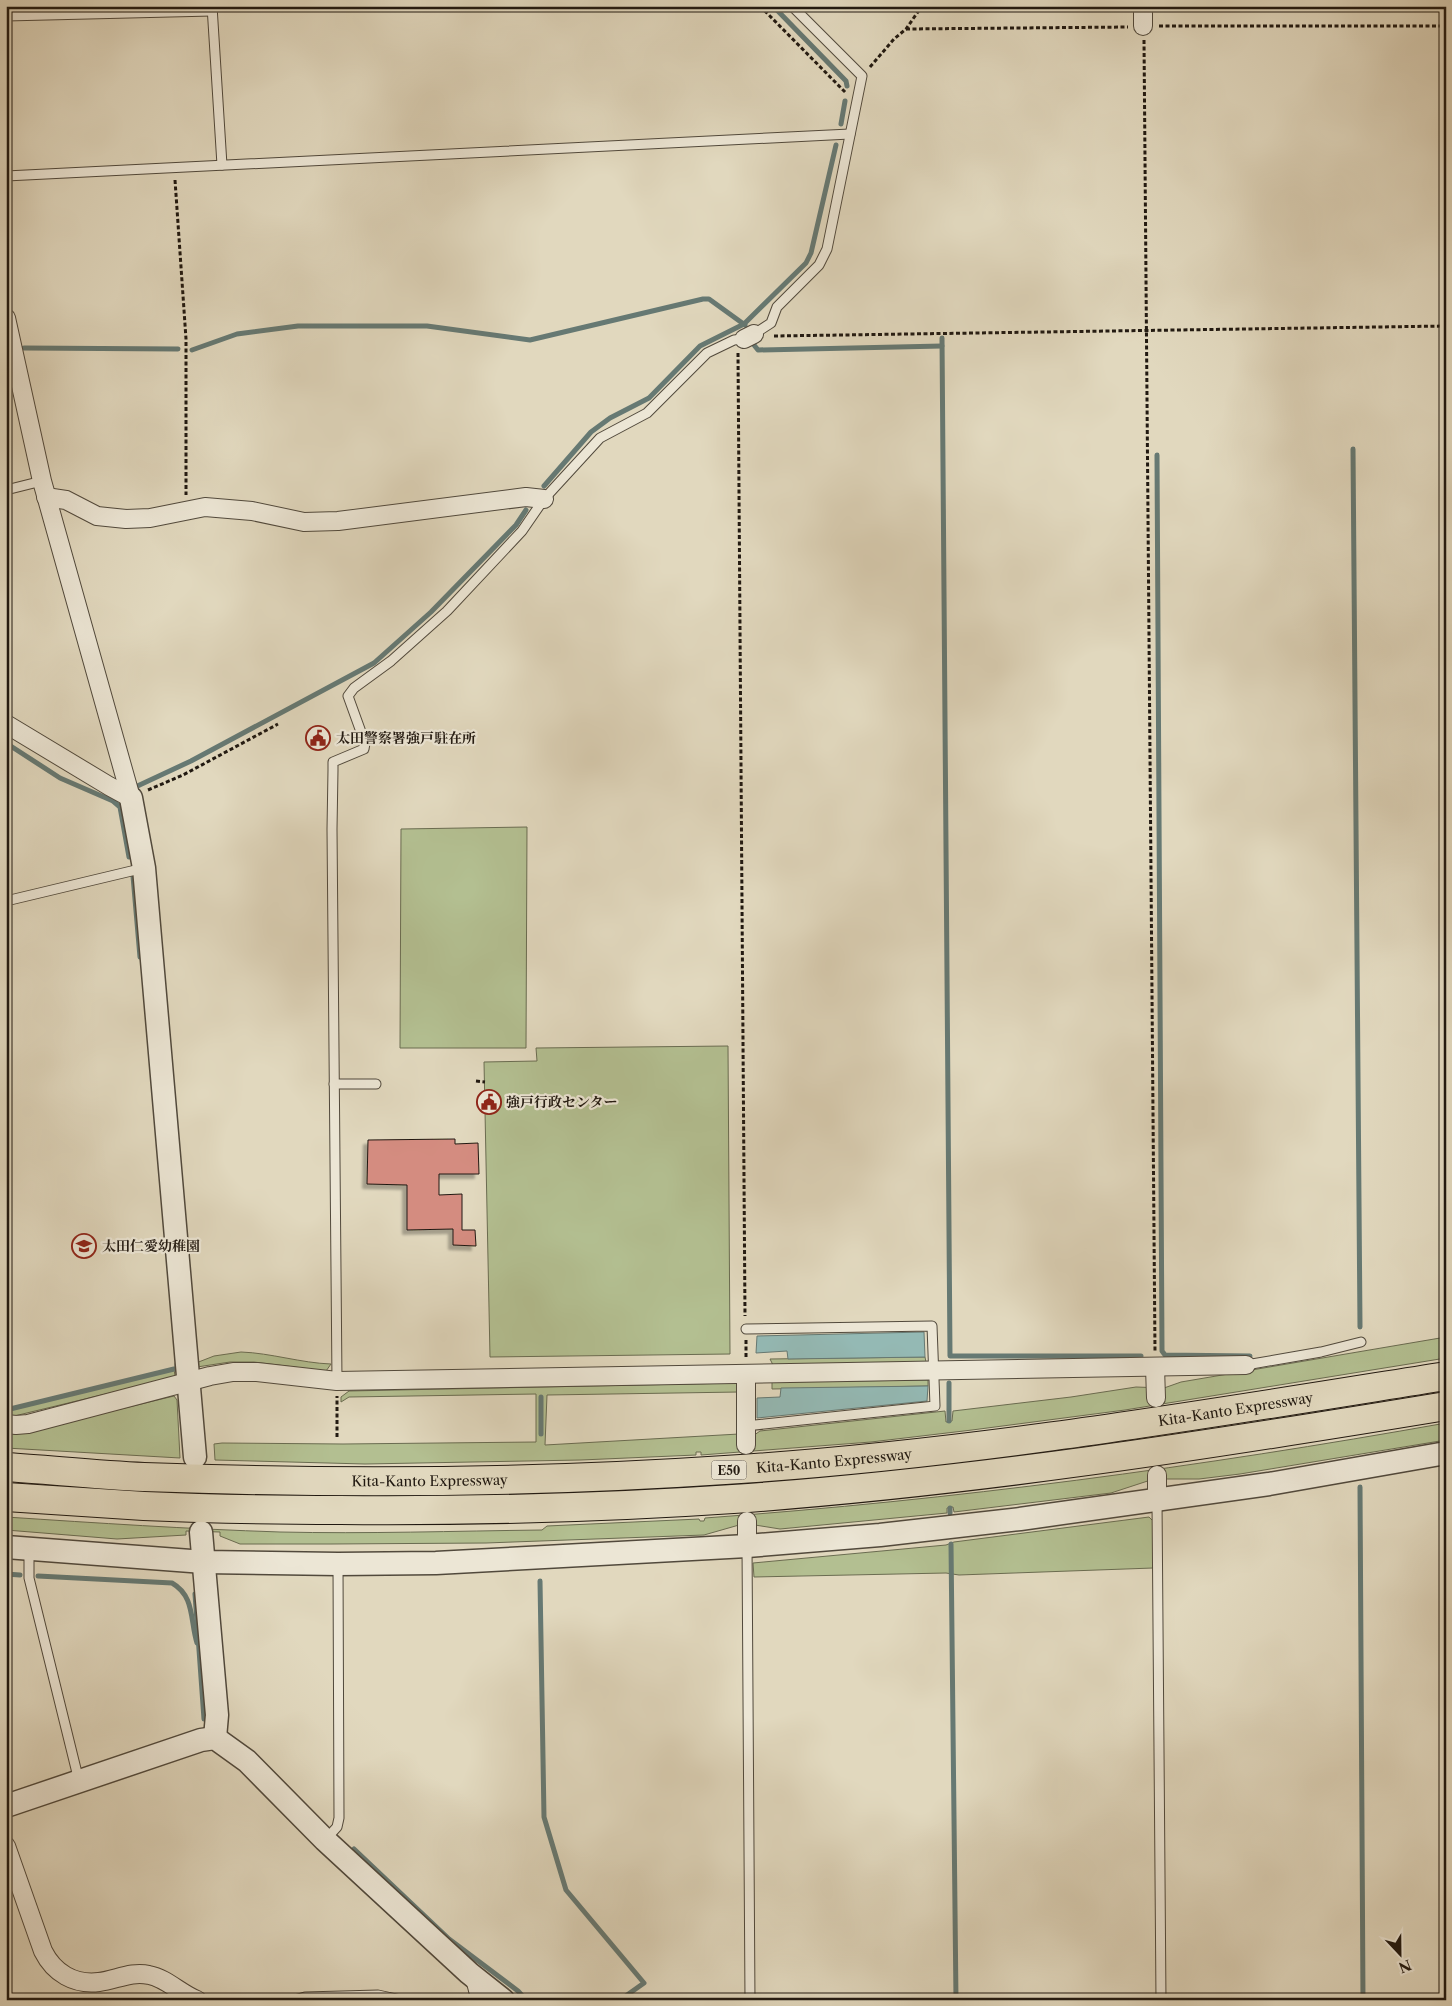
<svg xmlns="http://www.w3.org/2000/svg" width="1452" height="2006" font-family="'Libre Caslon Text','Noto Serif JP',serif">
  <defs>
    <filter id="shadow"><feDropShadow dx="-4.5" dy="4.5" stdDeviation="1" flood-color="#0004"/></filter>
  </defs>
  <rect width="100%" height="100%" fill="#e1d8be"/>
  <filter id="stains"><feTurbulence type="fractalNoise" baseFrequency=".004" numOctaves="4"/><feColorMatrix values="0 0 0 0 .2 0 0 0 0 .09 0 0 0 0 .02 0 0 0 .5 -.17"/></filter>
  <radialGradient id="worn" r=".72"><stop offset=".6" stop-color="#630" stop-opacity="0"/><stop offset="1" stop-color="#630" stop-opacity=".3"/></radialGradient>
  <g fill="#b3bf91" stroke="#6a6c51">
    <polygon points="527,827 526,1048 400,1048 401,829"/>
    <polygon points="728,1046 730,1354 490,1357 484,1062 537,1061 536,1048"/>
    <polygon points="1446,1337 1446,1358 1125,1410 972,1430 871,1442 701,1455 701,1452 696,1452 696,1455 581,1460 365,1464 215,1460 214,1444 222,1443 343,1444 536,1442 536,1394 349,1397 341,1402 341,1397 349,1391 736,1383 739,1392 547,1395 545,1445 739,1434 753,1436 760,1431 945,1411 946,1422 952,1421 953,1411 1071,1397 1136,1387 1164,1388 1181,1382"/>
    <path d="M 241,1352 C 271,1353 301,1363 331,1364 L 326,1371 L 254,1362 L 230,1362 L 197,1367 L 196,1363 L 214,1356 Z"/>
    <polygon points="925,1357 926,1362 773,1365 770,1359"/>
    <polygon points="174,1369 175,1376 172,1378 6,1418 6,1410"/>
    <polygon points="928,1380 928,1386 772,1389 772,1382"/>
    <polygon points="174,1396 177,1400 180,1458 6,1448 6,1431 22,1433"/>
    <path d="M 1446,1423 L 1446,1440 L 1240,1474 L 1199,1479 L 1166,1479 L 1166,1475 L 1111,1493 L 954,1512 L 953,1507 L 947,1508 L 947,1513 L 780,1529 L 755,1525 L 756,1520 L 741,1521 L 739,1525 L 704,1535 L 486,1543 L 331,1544 L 240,1544 L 220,1536 L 220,1532 L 186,1531 L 186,1535 L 117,1539 L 6,1530 L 6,1517 C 97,1523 188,1529 280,1532 C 367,1534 454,1531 542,1530 L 547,1526 L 699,1519 L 700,1521 L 704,1521 L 705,1518 C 953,1500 1200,1467 1446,1423 Z"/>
    <polygon points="1149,1517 1154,1522 1153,1568 959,1575 946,1573 754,1577 753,1563 946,1545 954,1542"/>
  </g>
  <g fill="#94b9b4" stroke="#667973">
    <polygon points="924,1332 925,1357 788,1359 787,1351 756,1353 757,1336"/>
    <polygon points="928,1386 927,1401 757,1418 757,1398 780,1397 781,1388"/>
  </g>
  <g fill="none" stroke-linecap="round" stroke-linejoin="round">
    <g stroke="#667973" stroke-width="5">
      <polyline points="773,6 846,81 847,86"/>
      <polyline points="841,124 845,101"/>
      <polyline points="942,338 950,1356 1141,1356"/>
      <polyline points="754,345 758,350 942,346"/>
      <polyline points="24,348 178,349"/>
      <polyline points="192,350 237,334 298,326 427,326 530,340 703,299 709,299 745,325"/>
      <polyline points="1353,449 1360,1327"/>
      <polyline points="1157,455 1162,1351 1165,1355 1250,1356"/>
      <polyline points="544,486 591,432 610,418 649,398 700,346 744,324 806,263 811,253 836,145"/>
      <polyline points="6,743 60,778 113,801 120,807 129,857"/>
      <polyline points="131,789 191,761 374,663 431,612 516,525 526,510"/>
      <polyline points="133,876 140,957"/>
      <polyline points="6,1410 174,1369 177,1368 177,1364"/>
      <polyline points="949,1421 949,1383"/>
      <polyline points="541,1434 541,1397"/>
      <polyline points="1360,1487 1363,2000"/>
      <polyline points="950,1508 950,1513"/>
      <polyline points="951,1544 956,2000"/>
      <polyline points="6,1574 20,1575"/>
      <path d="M 38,1576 L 172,1583 C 195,1596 190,1621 197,1643"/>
      <polyline points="540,1581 544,1817 566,1890 644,1983 620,2000"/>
      <polyline points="195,1594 204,1719"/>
      <polyline points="354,1849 449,1939 518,1991 526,2000"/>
    </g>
  </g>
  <polygon fill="#d48c80" stroke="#211911" filter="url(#shadow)" points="455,1139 455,1144 478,1143 479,1174 439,1174 439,1195 462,1194 462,1230 475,1230 476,1246 453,1245 453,1229 407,1230 407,1185 367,1184 368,1140"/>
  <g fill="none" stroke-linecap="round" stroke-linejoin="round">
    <defs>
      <g id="service">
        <polyline points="212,6 222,165"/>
        <polyline points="6,16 212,11"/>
        <polyline points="6,176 850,134"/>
        <polyline points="754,334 771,323 777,307 819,265 827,249 862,76 792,6"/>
        <polyline points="6,490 42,481"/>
        <polyline points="6,901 144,868"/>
        <polyline points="334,1084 376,1084"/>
        <polyline points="746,1329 932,1326 935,1406 746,1426"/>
        <polyline points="1246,1365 1321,1352 1361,1342"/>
        <polyline points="337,1381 332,829 333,770 333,762 364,749 365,743 348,696 354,688 391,661 447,611 522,531 544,499 600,438 647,413 707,353 734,340 744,339"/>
        <polyline points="1157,1501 1161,2000"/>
        <polyline points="747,1546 750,2000"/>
        <polyline points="29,1550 29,1578 79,1781"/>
        <polyline points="326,1839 337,1827 339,1818 338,1564"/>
        <polyline points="471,1981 476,2000"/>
        <polyline points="295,2000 305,1997 378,1995 401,2000"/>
      </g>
      <g id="minor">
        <polyline points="1143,6 1143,26"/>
        <polyline points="6,318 42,481 131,798"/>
        <polyline points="744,339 754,334"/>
        <polyline points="46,497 66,500 97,516 126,519 150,518 205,507 252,511 304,522 338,521 526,497 544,499"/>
        <polyline points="6,724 109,786 131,798"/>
        <polyline points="1155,1367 1156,1398"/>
        <polyline points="746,1374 746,1445"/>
        <polyline points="6,1424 16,1425 28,1424 210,1376 233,1372 257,1372 337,1381 1246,1365"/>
        <polyline points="1157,1501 1157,1475"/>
        <polyline points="747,1546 747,1521"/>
        <path d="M 6,1846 L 43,1951 C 54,1973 74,1985 99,1982 C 116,1980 131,1971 149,1975 C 166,1978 181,1994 197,2000"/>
      </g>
      <g id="tertiary">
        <polyline points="131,798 144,868 195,1457"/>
        <polyline points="201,1532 217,1715 215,1738"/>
        <polyline points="6,1547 204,1562 338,1564 436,1563 747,1546 880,1535 1020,1519 1269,1484 1446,1453"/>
        <polyline points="6,1806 201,1740 215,1738 247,1761 325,1840 469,1973 503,2000"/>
      </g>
      <g id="motorway">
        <path id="s1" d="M 6,1467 C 52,1470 98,1475 144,1477 C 337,1484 532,1483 725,1470 C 967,1455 1207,1414 1446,1376"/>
        <path d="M 6,1497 C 52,1500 98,1503 144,1506 C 209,1509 275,1510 340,1510 C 471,1511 602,1508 733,1499 C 972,1482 1209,1445 1446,1406"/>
      </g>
    </defs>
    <use href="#service" stroke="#51493c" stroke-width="11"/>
    <use href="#minor" stroke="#51493c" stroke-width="20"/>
    <use href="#tertiary" stroke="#51493c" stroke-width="25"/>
    <use href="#motorway" stroke="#211911" stroke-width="30"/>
    <g stroke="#211911" stroke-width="3" stroke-dasharray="4 2.5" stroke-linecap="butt">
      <polyline points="760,6 846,93"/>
      <polyline points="1159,26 1446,26"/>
      <polyline points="906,29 1128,27"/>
      <polyline points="1144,40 1155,1352"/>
      <polyline points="870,67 894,39 906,29 922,6"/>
      <polyline points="175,180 186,339 186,495"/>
      <polyline points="774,336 1446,326"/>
      <polyline points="738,353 745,1316"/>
      <polyline points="148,790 183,775 278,724"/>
      <polyline points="476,1081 485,1082"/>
      <polyline points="746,1340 746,1359"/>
      <polyline points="337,1437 337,1396"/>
    </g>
    <use href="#service" stroke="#ece6d5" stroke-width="9"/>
    <use href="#minor" stroke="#ece6d5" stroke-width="18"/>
    <use href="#tertiary" stroke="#ece6d5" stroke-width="22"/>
    <use href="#motorway" stroke="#e1d8be" stroke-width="28"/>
  </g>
  <defs>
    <symbol id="civic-ring" viewBox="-11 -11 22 22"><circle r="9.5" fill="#ece6d5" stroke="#8f2418" stroke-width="1.5"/><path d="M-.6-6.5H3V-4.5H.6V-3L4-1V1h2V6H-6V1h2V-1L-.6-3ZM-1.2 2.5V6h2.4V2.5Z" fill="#8f2418"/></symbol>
    <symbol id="school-ring" viewBox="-11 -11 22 22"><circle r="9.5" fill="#ece6d5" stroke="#8f2418" stroke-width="1.5"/><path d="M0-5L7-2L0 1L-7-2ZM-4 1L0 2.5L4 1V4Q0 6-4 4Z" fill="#8f2418"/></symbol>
  </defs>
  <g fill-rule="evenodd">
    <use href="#civic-ring" x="304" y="724" width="28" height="28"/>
    <use href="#civic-ring" x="475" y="1088" width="28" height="28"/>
    <use href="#school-ring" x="70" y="1232" width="28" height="28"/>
  </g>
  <g text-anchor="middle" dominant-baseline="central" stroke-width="4.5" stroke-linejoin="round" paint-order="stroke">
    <rect fill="#ece6d5" stroke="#5e564c" stroke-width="1" x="711.5" y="1460.5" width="35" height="19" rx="4"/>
    <g font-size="12" font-weight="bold" fill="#211911">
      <text x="729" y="1470">E50</text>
    </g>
    <g font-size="14" font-weight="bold" fill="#211911" stroke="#ece6d5" text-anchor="start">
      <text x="336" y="738">太田警察署強戸駐在所</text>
      <text x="506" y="1102">強戸行政センター</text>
      <text x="102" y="1246">太田仁愛幼稚園</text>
    </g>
    <g font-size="14" fill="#211911" stroke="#ece6d5">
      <text stroke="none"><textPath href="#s1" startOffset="1234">Kita-Kanto Expressway</textPath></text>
      <text stroke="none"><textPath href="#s1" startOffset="829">Kita-Kanto Expressway</textPath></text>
      <text stroke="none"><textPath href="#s1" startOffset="424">Kita-Kanto Expressway</textPath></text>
    </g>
  </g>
  <rect width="1452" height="2006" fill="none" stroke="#e1d8be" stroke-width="25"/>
  <rect x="8" y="8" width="1437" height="1991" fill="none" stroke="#211911" stroke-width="2.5"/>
  <rect x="12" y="12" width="1427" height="1981" fill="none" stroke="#211911"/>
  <g transform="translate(1400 1954) rotate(158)" stroke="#ece6d5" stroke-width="4" paint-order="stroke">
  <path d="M0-4L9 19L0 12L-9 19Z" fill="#211911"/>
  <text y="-8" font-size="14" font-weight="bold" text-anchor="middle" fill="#211911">N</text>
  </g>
  <rect width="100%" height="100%" filter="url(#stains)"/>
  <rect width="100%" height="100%" fill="url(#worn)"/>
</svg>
